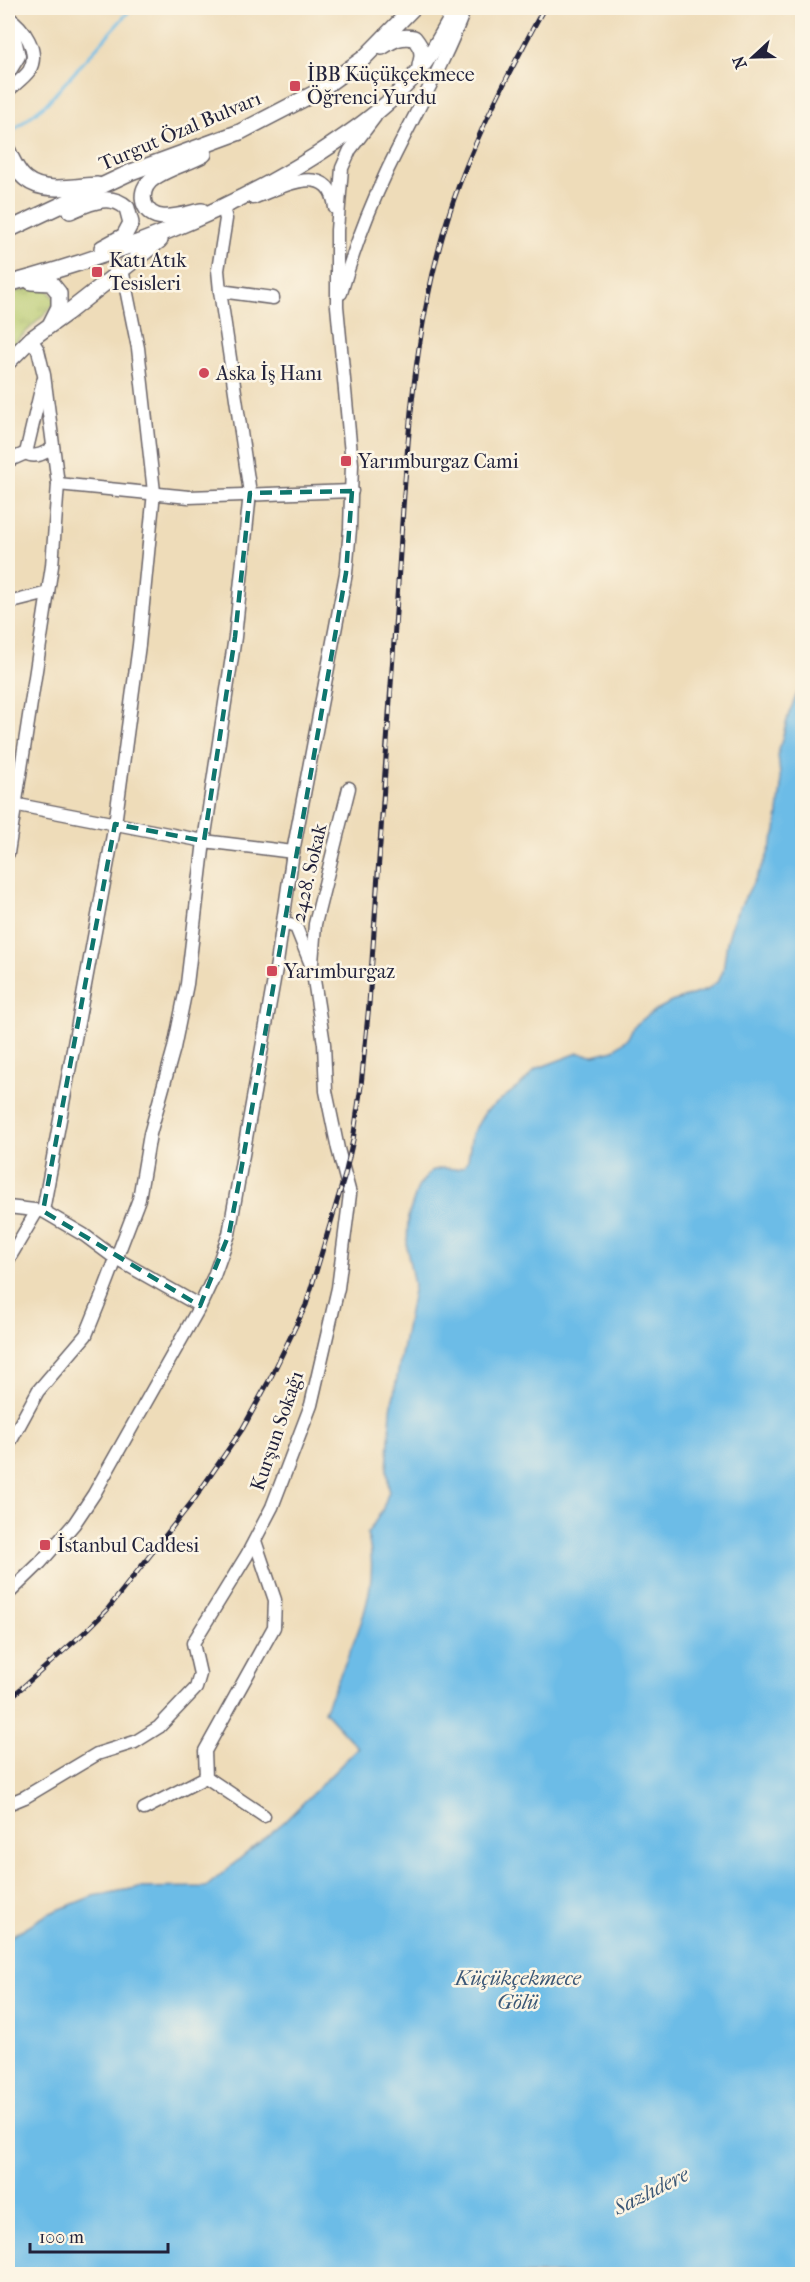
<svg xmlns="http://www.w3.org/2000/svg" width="810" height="2282" font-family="'IM FELL French Canon',serif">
  <defs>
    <pattern id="grass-tufts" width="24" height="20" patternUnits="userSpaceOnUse" patternTransform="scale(1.5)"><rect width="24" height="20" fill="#b6c96d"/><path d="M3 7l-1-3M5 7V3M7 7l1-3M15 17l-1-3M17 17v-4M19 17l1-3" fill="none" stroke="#9cac5f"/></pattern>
  </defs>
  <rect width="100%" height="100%" fill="#fcf5e5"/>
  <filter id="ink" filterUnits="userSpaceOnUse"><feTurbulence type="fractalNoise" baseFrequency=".0167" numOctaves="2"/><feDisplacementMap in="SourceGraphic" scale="12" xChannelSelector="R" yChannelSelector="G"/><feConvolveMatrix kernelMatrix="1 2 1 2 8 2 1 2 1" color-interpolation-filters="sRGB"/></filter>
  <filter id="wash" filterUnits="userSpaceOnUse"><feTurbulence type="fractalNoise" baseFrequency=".008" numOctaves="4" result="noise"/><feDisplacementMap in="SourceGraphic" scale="24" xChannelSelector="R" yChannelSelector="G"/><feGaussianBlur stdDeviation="1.35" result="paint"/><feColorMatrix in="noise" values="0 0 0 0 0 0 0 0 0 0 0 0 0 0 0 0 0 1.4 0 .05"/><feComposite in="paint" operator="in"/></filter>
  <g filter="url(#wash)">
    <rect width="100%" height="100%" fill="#eedcb9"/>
    <polygon fill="url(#grass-tufts)" stroke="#6c7654" stroke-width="1.5" points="34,287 48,290 56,301 50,309 8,349 8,294"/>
    <path fill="#6cbce7" stroke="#476f91" stroke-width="1.5" d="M 802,682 L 802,2274 L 8,2274 L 8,1938 L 48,1914 L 93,1896 L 136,1888 L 206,1887 L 285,1821 L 358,1748 L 324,1711 C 346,1658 385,1592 367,1534 L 382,1511 L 389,1491 L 387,1470 L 391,1410 L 414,1285 L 407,1249 L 408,1217 L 418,1187 L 431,1171 L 443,1168 L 457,1169 L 464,1166 L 468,1160 L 472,1134 L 485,1112 L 523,1083 L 536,1069 L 578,1053 L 594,1055 L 614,1050 L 628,1038 L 633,1027 L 651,1013 L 671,1002 L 707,990 L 718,981 L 723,971 L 727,942 L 734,918 L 766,859 L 776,831 L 781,786 L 778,754 L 789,713 Z"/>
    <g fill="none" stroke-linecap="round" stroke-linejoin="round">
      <polyline stroke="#6cbce7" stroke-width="3" points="9,134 47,103 132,8"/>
    </g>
  </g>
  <g filter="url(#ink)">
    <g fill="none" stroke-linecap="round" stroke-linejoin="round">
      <defs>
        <g id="minor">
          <path d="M 8,17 C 23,27 41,51 29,71 C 24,78 14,85 8,91"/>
          <polyline points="8,30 15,39 19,56 8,74"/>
          <path d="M 253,198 C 280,188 330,159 335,208"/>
          <polyline points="220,291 273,298"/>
          <path d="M 341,293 C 353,251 369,209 388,169 C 414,115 444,64 465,8"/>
          <path d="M 43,381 L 26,453 C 35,459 44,453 53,448"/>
          <polyline points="8,461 26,453"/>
          <polyline points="58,484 189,497 352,491"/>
          <polyline points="8,603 48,593"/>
          <polyline points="8,803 204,841 293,852"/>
          <polyline points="8,853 52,566 58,484 44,375 38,350 31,339"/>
          <polyline points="312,963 315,924 349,788"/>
          <polyline points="8,1207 43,1211 84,1235 115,1258 200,1306"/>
          <polyline points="43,1211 115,824 139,645 154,492 138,348 122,269"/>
          <polyline points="8,1260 37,1211"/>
          <polyline points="8,1446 38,1391 86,1335 103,1293 139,1199 150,1134 174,1048 187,984 204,841 235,637 250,493 220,291 218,270 226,219 223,208 230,205"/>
          <polyline points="255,1541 275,1600 274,1627 205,1751 206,1777 264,1816"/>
          <polyline points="8,1594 40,1563 74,1524 94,1494 200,1306 214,1276 229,1234 277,963 293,852 346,573 350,529 352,464 337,306 337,230 342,168 350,150 375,117"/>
          <polyline points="8,1804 25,1797 97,1754 135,1742 159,1727 196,1688 200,1674 193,1643 247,1555 272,1507 311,1405 338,1288 350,1194 338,1149 326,1091 324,1044 312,967 296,927 283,923"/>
          <polyline points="144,1809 206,1777"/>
        </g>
        <g id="major">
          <path d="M 382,47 C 393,40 401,35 414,38 C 422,48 424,53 420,65"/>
          <path d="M 8,151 C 12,160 18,173 26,179 C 44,194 76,186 97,185"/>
          <path d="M 70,211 C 89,203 110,192 127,208 L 131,223 L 124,236 L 102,248"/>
          <path d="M 202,211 C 184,214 152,227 144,203 C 142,195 144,187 150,181 C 162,169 189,163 204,154"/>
          <polyline points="8,230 131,172 240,132 317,92 364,58 413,8"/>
          <polyline points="31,282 51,283 59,293 59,307 51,323"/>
          <path d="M 8,284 C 118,254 221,216 318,154 C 350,133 381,112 407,84 C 428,63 443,33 457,8"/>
          <polyline points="8,362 31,339 67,313 160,240"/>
        </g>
      </defs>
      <use href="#minor" stroke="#696367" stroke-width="15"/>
      <use href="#major" stroke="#696367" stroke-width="18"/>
      <use href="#minor" stroke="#fff" stroke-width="12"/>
      <use href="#major" stroke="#fff" stroke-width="15"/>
      <defs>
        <path id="rail" d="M 8,1700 L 86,1631 L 107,1610 L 195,1498 L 243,1428 L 270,1379 L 306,1305 L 345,1175 L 353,1140 L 361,1086 L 369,1004 C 379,864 389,724 398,583 C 406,464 411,343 445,227 C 468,149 506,78 544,8"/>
      </defs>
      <use href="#rail" stroke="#22223b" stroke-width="5"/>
      <use href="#rail" stroke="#fcf5e5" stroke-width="3" stroke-dasharray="9" stroke-linecap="butt"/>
    </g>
  </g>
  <path fill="none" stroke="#0f766e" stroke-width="4.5" stroke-dasharray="12 8" stroke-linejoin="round" d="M 352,491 L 346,573 L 239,1182 L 229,1234 L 200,1306 L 43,1211 L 115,824 L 204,841 L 235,637 L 250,493 Z"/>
  <g fill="#d1495b" stroke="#fcf5e5" stroke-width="2">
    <rect x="289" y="80" width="12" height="12" rx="3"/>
    <rect x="91" y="266" width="12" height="12" rx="3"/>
    <circle cx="204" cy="373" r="6"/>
    <rect x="340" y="455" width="12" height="12" rx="3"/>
    <rect x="266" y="965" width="12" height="12" rx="3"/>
    <rect x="39" y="1539" width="12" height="12" rx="3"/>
  </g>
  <g text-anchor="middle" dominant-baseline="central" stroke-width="5" stroke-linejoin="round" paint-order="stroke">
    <g font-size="20" fill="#22223b" stroke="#fcf5e5" text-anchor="start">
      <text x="307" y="74">İBB Küçükçekmece<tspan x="307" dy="23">Öğrenci Yurdu</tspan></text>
      <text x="109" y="260">Katı Atık<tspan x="109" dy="23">Tesisleri</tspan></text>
      <text x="216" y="373">Aska İş Hanı</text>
      <text x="358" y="461">Yarımburgaz Cami</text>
      <text x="284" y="971">Yarımburgaz</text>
      <text x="57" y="1545">İstanbul Caddesi</text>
    </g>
    <g font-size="20" fill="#22223b" stroke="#fcf5e5">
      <text transform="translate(180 131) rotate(-23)">Turgut Özal Bulvarı</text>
      <text transform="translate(309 873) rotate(-77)">2428. Sokak</text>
      <text transform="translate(277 1431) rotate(-71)">Kurşun Sokağı</text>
    </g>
    <g font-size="21" font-style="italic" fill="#3c5877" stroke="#fcf5e5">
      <text x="518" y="1978">Küçükçekmece<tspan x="518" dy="24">Gölü</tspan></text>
      <text transform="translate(651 2191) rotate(-27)">Sazlıdere</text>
    </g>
  </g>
  <rect width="810" height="2282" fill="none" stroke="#fcf5e5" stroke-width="30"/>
  <g transform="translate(753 57) rotate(248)" stroke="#fcf5e5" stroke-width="4.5" paint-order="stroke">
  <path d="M0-4.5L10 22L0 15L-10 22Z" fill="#22223b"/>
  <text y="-9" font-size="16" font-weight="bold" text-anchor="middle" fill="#22223b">N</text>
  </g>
  <path d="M30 2243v9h138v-9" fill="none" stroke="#22223b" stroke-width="3"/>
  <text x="39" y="2243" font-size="18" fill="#22223b" stroke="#fcf5e5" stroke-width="4.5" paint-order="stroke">100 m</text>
</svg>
